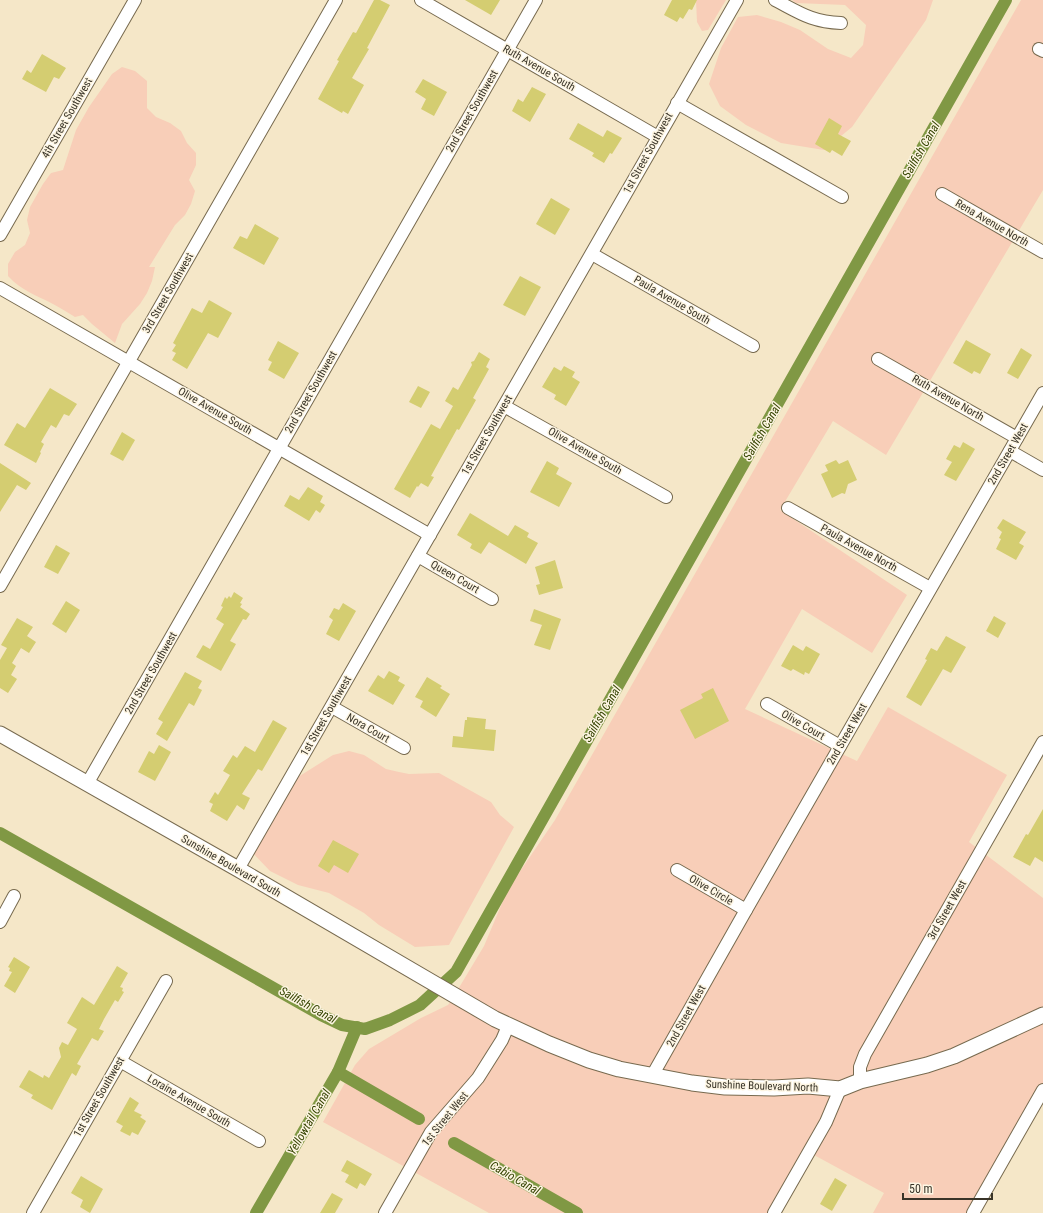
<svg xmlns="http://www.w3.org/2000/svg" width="1043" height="1213" font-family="'Roboto Condensed',sans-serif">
  <rect width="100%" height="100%" fill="#f5e7c8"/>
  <g fill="#f8ceb8">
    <polygon points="696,0 726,0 708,30 702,31 697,22"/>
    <polygon points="792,0 933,0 926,20 852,127 824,150 781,143 746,125 720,106 709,84 721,48 738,17 757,15 781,22 800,30 828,49 851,58 863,45 866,25 845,5 796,3"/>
    <polygon points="1021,0 1043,0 1043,190 886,455 833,421 780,510 907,595 872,653 802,609 745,709 857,761 888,707 1007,775 969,842 1043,898 1043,1008 951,1050 925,1059 838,1083 774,1082 725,1080 693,1077 620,1063 591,1054 511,1020 457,991 484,946 508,889 555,820"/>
    <path d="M 122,67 L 135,71 L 147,81 L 147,108 L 156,117 L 170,123 L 181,131 L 187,143 L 196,153 L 196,165 L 189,180 L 195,191 L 191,204 L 185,215 L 175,225 L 149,267 L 155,267 L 152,281 L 147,293 L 140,304 L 122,324 L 115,343 L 92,324 L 83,315 L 75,317 C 68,313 61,308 53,304 C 36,295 22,291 8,276 L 8,264 L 15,252 L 25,245 L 30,233 L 27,220 L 30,207 L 43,184 L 51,173 L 63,170 L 76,130 L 89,107 L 112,74 Z"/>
    <polygon points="349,751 364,755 386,769 399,772 409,774 439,773 491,802 500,815 514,827 449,945 415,947 379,925 364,913 329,893 298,885 270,871 249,849 287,784 333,755"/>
    <polygon points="451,1001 618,1075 862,1087 957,1062 1043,1023 1043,1098 980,1213 873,1213 884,1193 814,1155 778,1213 489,1213 323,1122 355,1065 369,1049 421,1018 448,1005"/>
  </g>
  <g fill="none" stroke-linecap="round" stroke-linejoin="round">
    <g stroke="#809844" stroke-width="12">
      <polyline points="0,833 321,1015 342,1025 365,1029 390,1020 420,1005 456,972 1006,0"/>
      <polyline points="338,1072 419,1119"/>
      <polyline points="454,1143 577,1213"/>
      <polyline points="256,1213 338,1072 357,1027"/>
    </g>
  </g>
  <g fill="#d4cd71">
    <polygon points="374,0 380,0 390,5 367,48 369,49 352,78 364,85 348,114 343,111 342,113 318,99 339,61 337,60 353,32 356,33"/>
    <polygon points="465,0 500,0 491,15"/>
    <polygon points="672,0 697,0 692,10 689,9 683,19 680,17 677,22 664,15"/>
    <polygon points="42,54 66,68 59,79 54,77 46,92 22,79 27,70 31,73"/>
    <polygon points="423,79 447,92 434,116 421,109 426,99 415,92"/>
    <polygon points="532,87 546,94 530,122 512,111 518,99 523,102"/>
    <polygon points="829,118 842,126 838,134 851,141 842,156 832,150 830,153 815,144"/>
    <polygon points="578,123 603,137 607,130 622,138 612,154 610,153 604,163 592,156 594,153 569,139"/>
    <polygon points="551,198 570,209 555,235 536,224"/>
    <polygon points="255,224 279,238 264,265 233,248 240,236 247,239"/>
    <polygon points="520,276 541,287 525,316 503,305"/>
    <polygon points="209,300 232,313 218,338 208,333 187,369 172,360 176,353 172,351 176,345 173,343 192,308 202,313"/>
    <polygon points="966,340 991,354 980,374 974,371 972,374 953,363"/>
    <polygon points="278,341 299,353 284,379 268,370 272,362 268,360"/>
    <polygon points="1021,348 1032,355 1018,379 1007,373"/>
    <polygon points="479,352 490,359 486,367 489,369 473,398 476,400 459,430 457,429 431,476 434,477 428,487 421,483 418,487 417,486 410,498 394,489 431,424 440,429 453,406 445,401 453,387 458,390 472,365 471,362 474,361"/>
    <polygon points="564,366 575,372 572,377 580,382 566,406 554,399 556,395 542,387 554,367 561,371"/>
    <polygon points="418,386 430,392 421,408 409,402"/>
    <polygon points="50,388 77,404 69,416 64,414 56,428 51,425 41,442 44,444 40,452 41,453 36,463 4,445 17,423 25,428"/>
    <polygon points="122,432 135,440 123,461 110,454"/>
    <polygon points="963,442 975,449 956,481 944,475 952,462 946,459 954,445 960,448"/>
    <polygon points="836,460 839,464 848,460 857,480 848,484 845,494 842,493 832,498 821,474 828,471 825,465"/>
    <polygon points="547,461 559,468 556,474 572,483 559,507 530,492"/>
    <polygon points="0,463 31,483 26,490 17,485 0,512"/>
    <polygon points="308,487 323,496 320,502 325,505 320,513 316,510 309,521 284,506 290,495 299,500"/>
    <polygon points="470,513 508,536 515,525 529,533 527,537 538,543 526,564 489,542 481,554 470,548 472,544 457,535"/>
    <polygon points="1003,519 1026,532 1019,543 1024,546 1016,560 996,549 1001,539 999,538 1002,532 997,528"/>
    <polygon points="56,545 70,553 58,574 44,567"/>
    <polygon points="555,560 563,588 539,595 536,585 540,584 535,567"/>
    <polygon points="234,592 243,598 240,603 242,604 240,607 250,614 246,620 243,619 230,641 236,644 221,671 196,657 203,645 210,649 224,624 216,619 223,607 221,606 225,597 227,599 229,596 231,598"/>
    <polygon points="66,601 80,610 66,633 52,624"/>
    <polygon points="343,603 356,611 339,641 326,634 333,620 329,617 334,608 339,610"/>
    <polygon points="534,609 561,619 550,650 534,645 542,625 530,621"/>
    <polygon points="994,616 1006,623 998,638 986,631"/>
    <polygon points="17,618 33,627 27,636 36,642 29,653 21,648 12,663 16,666 11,675 17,679 8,693 0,688 0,660 7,648 1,645"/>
    <polygon points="946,636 966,647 951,673 943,669 921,706 906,697 927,660 925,659 931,648 937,651"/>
    <polygon points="793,645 803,651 806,646 820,654 809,674 805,672 804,675 793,669 791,671 781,666"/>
    <polygon points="389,671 400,677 398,681 405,685 393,705 368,691 378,675 384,679"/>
    <polygon points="185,672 202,681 198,688 202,690 194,706 189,703 167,741 156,734 163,722 158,719"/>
    <polygon points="427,677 442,686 440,688 450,694 436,717 420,707 423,701 415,697"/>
    <polygon points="713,688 729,721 695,739 680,710 703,698 701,694"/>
    <polygon points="467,717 486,719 485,729 496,730 494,751 452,747 453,736 463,737 465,720 467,720"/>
    <polygon points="273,720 287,728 262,771 258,769 242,794 250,798 244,810 237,805 227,821 210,811 213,804 209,802 215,792 218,795 230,775 223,771 233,755 237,758 245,746 255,752"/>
    <polygon points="159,745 171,752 155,781 138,772 149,751 154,754"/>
    <polygon points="1043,809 1043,862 1035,857 1030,866 1013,857 1026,834 1028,835"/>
    <polygon points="333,840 359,854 348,873 334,865 329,873 318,866"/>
    <polygon points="14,957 30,967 15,993 4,986 12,972 9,971 10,968 8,967"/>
    <polygon points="117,966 128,973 120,987 123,988 122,991 124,992 118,1002 115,1000 104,1019 99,1029 104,1031 98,1041 92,1038 77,1064 81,1066 76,1076 72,1073 52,1110 31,1098 33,1095 19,1087 29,1070 43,1078 44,1075 49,1078 61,1057 59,1048 62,1042 68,1045 77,1029 67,1023 82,997 94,1005"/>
    <polygon points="130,1097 139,1103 134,1111 142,1115 140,1117 146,1121 138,1135 132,1132 130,1136 120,1131 123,1126 116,1122"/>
    <polygon points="347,1160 372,1174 365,1186 360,1183 357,1189 345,1182 349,1175 341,1171"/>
    <polygon points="81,1176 103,1189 90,1213 80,1207 83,1200 71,1193"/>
    <polygon points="835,1178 847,1185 832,1211 820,1204"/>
    <polygon points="332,1193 343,1199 335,1213 320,1213"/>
  </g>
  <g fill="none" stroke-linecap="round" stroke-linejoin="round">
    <defs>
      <g id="minor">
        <polyline points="421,0 658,137"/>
        <path d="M 775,0 C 800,13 812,22 841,23"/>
        <polyline points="1039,49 1043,51"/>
        <polyline points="677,103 842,197"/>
        <polyline points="942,194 1043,252"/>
        <polyline points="0,235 135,0"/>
        <polyline points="592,254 753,346"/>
        <polyline points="0,288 430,535"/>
        <polyline points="878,359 1017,438"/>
        <polyline points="504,406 666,497"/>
        <polyline points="1010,451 1043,470"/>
        <polyline points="788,508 930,588"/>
        <polyline points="418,556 492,599"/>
        <polyline points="0,586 336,0"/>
        <polyline points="767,704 840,746"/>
        <polyline points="332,707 404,748"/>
        <polyline points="87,784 536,0"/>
        <polyline points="238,869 737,0"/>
        <polyline points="677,870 746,910"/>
        <polyline points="0,922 14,896"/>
        <polyline points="120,1061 259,1141"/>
        <polyline points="652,1076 746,910 1043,393"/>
        <polyline points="860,1081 860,1067 865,1054 1043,742"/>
        <polyline points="33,1213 166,981"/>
        <polyline points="385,1213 431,1132 478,1078 502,1040 508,1026"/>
        <polyline points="774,1213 826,1122 840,1089"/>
        <polyline points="973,1213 1043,1090"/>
      </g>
      <polyline id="tertiary" points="0,734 238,869 495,1019 549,1044 589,1060 619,1069 692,1083 725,1087 774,1088 808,1086 840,1089 860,1081 927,1065 954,1056 1043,1015"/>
    </defs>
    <use href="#minor" stroke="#776a4f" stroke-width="14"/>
    <use href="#tertiary" stroke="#776a4f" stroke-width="17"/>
    <use href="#minor" stroke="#fff" stroke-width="12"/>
    <use href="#tertiary" stroke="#fff" stroke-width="15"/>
  </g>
  <g text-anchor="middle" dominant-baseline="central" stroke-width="3" stroke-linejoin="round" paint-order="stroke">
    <g font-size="11" fill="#393428" stroke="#fdf5e2">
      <text transform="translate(539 68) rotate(30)">Ruth Avenue South</text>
      <text transform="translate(472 111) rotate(-60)">2nd Street Southwest</text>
      <text transform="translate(67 118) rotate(-60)">4th Street Southwest</text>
      <text transform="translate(648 153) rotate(-61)">1st Street Southwest</text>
      <text transform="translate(992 223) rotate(30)">Rena Avenue North</text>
      <text transform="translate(168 293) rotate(-60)">3rd Street Southwest</text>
      <text transform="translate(672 300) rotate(30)">Paula Avenue South</text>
      <text transform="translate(311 392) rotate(-60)">2nd Street Southwest</text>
      <text transform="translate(948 398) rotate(30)">Ruth Avenue North</text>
      <text transform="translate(215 411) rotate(30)">Olive Avenue South</text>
      <text transform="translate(487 435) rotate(-60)">1st Street Southwest</text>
      <text transform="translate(585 451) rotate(30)">Olive Avenue South</text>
      <text transform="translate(1008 454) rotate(-60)">2nd Street West</text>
      <text transform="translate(859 548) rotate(29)">Paula Avenue North</text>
      <text transform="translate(455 577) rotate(30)">Queen Court</text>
      <text transform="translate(151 673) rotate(-60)">2nd Street Southwest</text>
      <text transform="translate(326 716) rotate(-60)">1st Street Southwest</text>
      <text transform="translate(803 725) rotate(30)">Olive Court</text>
      <text transform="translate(368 728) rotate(30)">Nora Court</text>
      <text transform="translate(847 734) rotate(-60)">2nd Street West</text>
      <text transform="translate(231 866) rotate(30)">Sunshine Boulevard South</text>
      <text transform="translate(711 890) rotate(30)">Olive Circle</text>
      <text transform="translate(947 910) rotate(-60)">3rd Street West</text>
      <text transform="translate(686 1016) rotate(-61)">2nd Street West</text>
      <text transform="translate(762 1086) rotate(2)">Sunshine Boulevard North</text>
      <text transform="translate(99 1097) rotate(-60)">1st Street Southwest</text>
      <text transform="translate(189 1101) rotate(30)">Loraine Avenue South</text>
      <text transform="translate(445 1119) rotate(-51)">1st Street West</text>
    </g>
    <g font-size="12" font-style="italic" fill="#344301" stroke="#fdf5e2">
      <text transform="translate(921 150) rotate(-60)">Sailfish Canal</text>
      <text transform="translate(762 432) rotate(-60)">Sailfish Canal</text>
      <text transform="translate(602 714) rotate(-60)">Sailfish Canal</text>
      <text transform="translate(308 1005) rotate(29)">Sailfish Canal</text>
      <text transform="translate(309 1122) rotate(-60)">Yellowtail Canal</text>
      <text transform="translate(515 1178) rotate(30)">Cabio Canal</text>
    </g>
  </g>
  <path d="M903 1193v6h89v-6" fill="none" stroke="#393428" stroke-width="2"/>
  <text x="909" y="1193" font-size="12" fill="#393428" stroke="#fdf5e2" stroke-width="3" paint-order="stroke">50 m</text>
</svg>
